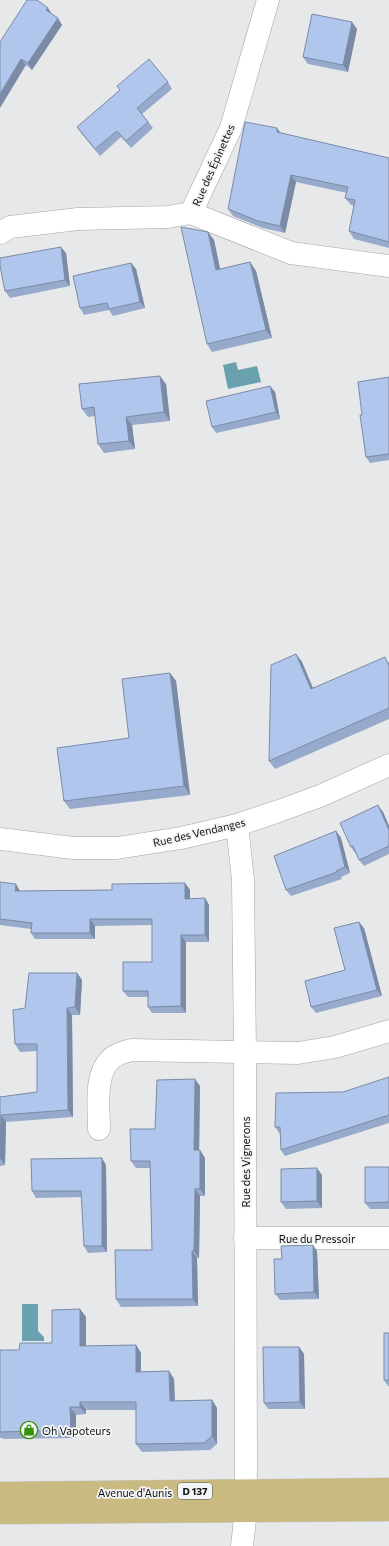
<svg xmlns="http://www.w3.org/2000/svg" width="389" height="1546" font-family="Commissioner,sans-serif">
  <rect width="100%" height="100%" fill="#e7e8e9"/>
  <g fill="#6aa1af">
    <polygon points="236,362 238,370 257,366 261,382 228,389 223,365"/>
    <polygon points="22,1304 38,1304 38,1331 44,1337 44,1341 22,1341"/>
  </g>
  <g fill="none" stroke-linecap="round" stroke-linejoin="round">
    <defs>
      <g id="minor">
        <polyline points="191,213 291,253 389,266"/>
        <polyline points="0,233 10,227 78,219 168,217 191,213 231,128 268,0"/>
        <polyline points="237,825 243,880 245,1052 246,1468 245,1519 242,1546"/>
        <polyline points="0,839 73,848 117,848 181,838 237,825 276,812 320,796 389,765"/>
        <path d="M 99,1129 C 99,1108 94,1074 111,1059 C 116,1054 124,1052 131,1050 L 298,1053 L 335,1047 L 389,1031"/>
        <polyline points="245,1238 389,1238"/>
      </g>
      <g id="major">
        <polyline points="0,1493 389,1489"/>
        <polyline points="0,1513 389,1510"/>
      </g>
    </defs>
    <use href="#minor" stroke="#a3a4a5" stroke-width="23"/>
    <use href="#major" stroke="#c6c6c6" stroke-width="23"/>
    <use href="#minor" stroke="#fff" stroke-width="22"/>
    <use href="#major" stroke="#c9ba81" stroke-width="22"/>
  </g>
  <g fill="#97aacc">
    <polygon points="52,14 62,25 32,70 26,65 0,42"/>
    <polygon points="357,29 348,72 308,64 303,57"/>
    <polygon points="168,82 172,89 142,114 153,128 131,148 121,137 100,156 81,133 77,127 120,90 117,86"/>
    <polygon points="281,133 389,158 389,248 354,239 349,231 354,206 351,205 345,198 347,193 296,182 285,233 263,228 233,216 228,209"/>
    <polygon points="208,232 214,240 220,269 250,262 256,271 272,338 212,352 207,344"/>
    <polygon points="66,253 70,286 10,298 5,291"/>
    <polygon points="131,263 136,269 145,308 113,316 109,310 84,315 80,308"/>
    <polygon points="389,377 389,460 370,463 366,457 362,415"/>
    <polygon points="166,384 170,421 132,425 135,449 104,453 98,444 95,416 88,417 82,409"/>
    <polygon points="270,386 275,392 280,419 216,433 212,427"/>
    <polygon points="296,654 302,662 313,688 389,662 389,719 275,769 269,761"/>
    <polygon points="170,673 176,681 190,795 70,809 64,801 129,738"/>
    <polygon points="383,812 389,826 389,854 364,866 359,860 356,853 355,853 351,847"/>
    <polygon points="336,831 341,838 350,873 341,877 342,879 291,896 286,890"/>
    <polygon points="0,882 20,891 112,890 185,883 190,890 190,899 205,898 209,905 209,942 186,942 186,1013 152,1013 148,1007 148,997 128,997 123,991 152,962 152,925 95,926 95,939 35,939 31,933 31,929 0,925"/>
    <polygon points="364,928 382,996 316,1013 311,1007 345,970"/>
    <polygon points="77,973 82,980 80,1015 72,1015 73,1117 6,1122 5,1165 0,1166 0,1097 37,1092 37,1051 20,1052 15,1044 25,1008"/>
    <polygon points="389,1077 389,1123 285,1156 281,1150 280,1134 275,1127 343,1092"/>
    <polygon points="200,1086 199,1150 205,1158 205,1196 200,1196 199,1258 197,1258 198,1306 121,1307 116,1299 152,1250 150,1168 136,1168 131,1161 155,1129"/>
    <polygon points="106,1165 107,1252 88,1253 84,1246 82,1197 36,1198 32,1191"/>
    <polygon points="389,1167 389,1209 370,1209 365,1203"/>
    <polygon points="322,1175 322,1208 286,1209 281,1202"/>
    <polygon points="317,1251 319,1299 280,1300 275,1294 282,1259"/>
    <polygon points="80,1309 86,1317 86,1346 136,1345 141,1353 141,1372 169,1371 174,1379 175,1401 212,1400 217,1408 217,1444 210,1450 142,1452 136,1444 136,1410 86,1410 86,1414 76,1415 76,1438 3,1439 3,1438 0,1438 0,1350 19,1350 52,1343"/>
    <polygon points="389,1333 389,1386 388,1386 384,1380"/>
    <polygon points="299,1347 304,1354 305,1409 268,1409 264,1403"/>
  </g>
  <g fill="#7b8ba6">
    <polygon points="48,8 52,14 46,10"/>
    <polygon points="58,18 62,25 32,70 28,63"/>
    <polygon points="352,22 357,29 348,72 343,65"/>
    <polygon points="21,59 26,65 0,108 0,94"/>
    <polygon points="277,128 283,136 277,132"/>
    <polygon points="291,175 296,182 285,233 280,226"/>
    <polygon points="208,232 214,240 222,278 216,270"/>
    <polygon points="61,247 66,253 70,286 65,280"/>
    <polygon points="250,262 256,271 272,338 266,330"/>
    <polygon points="131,263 136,269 145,308 140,302"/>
    <polygon points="160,376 166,384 170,421 164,412"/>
    <polygon points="270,386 275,392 280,419 276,412"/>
    <polygon points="126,417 132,425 135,449 129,441"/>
    <polygon points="296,654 302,662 317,698 311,689"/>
    <polygon points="170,673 176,681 190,795 184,786"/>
    <polygon points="378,805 383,812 389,826 389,830"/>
    <polygon points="336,831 341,838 350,873 345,867"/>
    <polygon points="185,883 190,890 190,905 185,899"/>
    <polygon points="16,884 20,891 15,891"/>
    <polygon points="205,898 209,905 209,942 205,935"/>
    <polygon points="90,919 95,926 95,939 90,933"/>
    <polygon points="359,922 364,928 382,996 377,990"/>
    <polygon points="181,935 186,942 186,1013 181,1006"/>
    <polygon points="77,973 82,980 80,1015 75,1007"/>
    <polygon points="67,1008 72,1015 73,1117 68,1110"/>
    <polygon points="195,1079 200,1086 199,1157 194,1150"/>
    <polygon points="1,1115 6,1122 5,1165 0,1158"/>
    <polygon points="200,1150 205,1158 205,1196 200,1189"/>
    <polygon points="102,1158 106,1165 107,1252 102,1246"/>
    <polygon points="317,1168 322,1175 322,1208 317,1201"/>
    <polygon points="195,1189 200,1196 199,1258 194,1251"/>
    <polygon points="313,1245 317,1251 319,1299 314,1292"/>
    <polygon points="192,1251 197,1258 198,1306 193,1299"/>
    <polygon points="80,1309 86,1317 86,1354 80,1346"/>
    <polygon points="136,1345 141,1353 141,1380 136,1372"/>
    <polygon points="299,1347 304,1354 305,1409 300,1402"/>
    <polygon points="169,1371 174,1379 175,1409 170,1401"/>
    <polygon points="212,1400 217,1408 217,1444 212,1436"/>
    <polygon points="80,1402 86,1410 86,1414 80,1407"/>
    <polygon points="70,1407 76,1415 76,1438 71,1430"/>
  </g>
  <g fill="#b0c6ed" stroke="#7b8ba6">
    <polygon points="27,0 37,0 48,8 46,10 58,18 28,63 21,59 0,94 0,42"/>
    <polygon points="312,14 352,22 343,65 303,57"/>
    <polygon points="149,59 168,82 137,108 148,122 126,141 117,131 95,149 77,127 120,90 117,86"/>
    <polygon points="245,122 277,128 277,132 389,158 389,242 349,231 355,200 345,198 348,187 291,175 280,226 258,221 228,209"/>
    <polygon points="181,227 208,232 216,270 250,262 266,330 207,344"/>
    <polygon points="61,247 65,280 5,291 0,266 0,258"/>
    <polygon points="131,263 140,302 109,309 107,303 80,308 73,276"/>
    <polygon points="160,376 164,412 126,417 129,441 98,444 94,407 82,409 79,384"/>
    <polygon points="389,377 389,454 366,457 360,415 362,415 358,382"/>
    <polygon points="270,386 276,412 212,427 206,401"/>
    <polygon points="296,654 311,689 385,657 389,666 389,708 269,761 271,665"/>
    <polygon points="170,673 184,786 64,801 57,748 129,738 122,679"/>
    <polygon points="378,805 389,830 389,846 359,860 353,846 351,847 340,823"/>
    <polygon points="336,831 345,867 336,871 337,872 286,890 274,856"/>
    <polygon points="0,882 16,884 15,891 112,890 112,884 185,883 185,899 205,898 205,935 181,935 181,1006 148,1007 148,991 123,991 123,962 152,962 152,919 90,919 90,933 31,933 32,923 0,919"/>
    <polygon points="359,922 377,990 311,1007 305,981 345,970 334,928"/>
    <polygon points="29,973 77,973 75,1007 67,1008 68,1110 1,1115 0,1158 0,1097 37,1092 37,1044 15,1044 13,1010 25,1008"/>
    <polygon points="389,1077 389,1115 281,1150 280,1127 275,1127 276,1093 343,1092"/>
    <polygon points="195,1079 194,1150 200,1150 200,1189 195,1189 194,1251 192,1251 193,1299 116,1299 115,1250 152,1250 150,1161 131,1161 130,1129 155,1129 157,1080"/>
    <polygon points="102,1158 102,1246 84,1246 81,1191 32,1191 31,1159"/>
    <polygon points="365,1167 389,1167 389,1202 365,1203"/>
    <polygon points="317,1168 317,1201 281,1202 281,1169"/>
    <polygon points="313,1245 314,1292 275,1294 274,1259 282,1259 281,1246"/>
    <polygon points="80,1309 80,1346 136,1345 136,1372 169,1371 170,1401 212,1400 212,1436 204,1443 136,1444 136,1402 80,1402 80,1407 70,1407 71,1430 0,1432 0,1350 19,1350 20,1343 52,1343 52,1310"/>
    <rect x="384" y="1333" width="5" height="47"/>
    <polygon points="263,1347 299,1347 300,1402 264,1403"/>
  </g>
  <defs>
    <symbol id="shop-ring" viewBox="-11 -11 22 22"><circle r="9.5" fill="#f4f5f7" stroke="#369209" stroke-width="1.5"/><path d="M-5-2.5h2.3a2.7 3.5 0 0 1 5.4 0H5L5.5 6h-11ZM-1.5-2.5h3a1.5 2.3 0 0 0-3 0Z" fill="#369209"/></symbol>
  </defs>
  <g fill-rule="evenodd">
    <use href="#shop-ring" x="19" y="1420" width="20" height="20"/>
  </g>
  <g text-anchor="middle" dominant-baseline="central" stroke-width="3.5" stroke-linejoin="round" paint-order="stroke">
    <rect fill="#f4f5f7" stroke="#555556" stroke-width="1" x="178" y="1483" width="34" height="16" rx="3"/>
    <g font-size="10" font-weight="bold" fill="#111">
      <text x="195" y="1491">D 137</text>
    </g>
    <g font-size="11" fill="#111" stroke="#f4f5f7">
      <text transform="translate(213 165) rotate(-66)">Rue des Épinettes</text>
      <text transform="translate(199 832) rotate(-13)">Rue des Vendanges</text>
      <text transform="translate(245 1162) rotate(-90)">Rue des Vignerons</text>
      <text x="317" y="1238">Rue du Pressoir</text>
      <text x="135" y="1492">Avenue d'Aunis</text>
    </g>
    <g font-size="11" fill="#111" stroke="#f4f5f7" text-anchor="start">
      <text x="42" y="1430">Oh Vapoteurs</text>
    </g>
  </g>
</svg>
